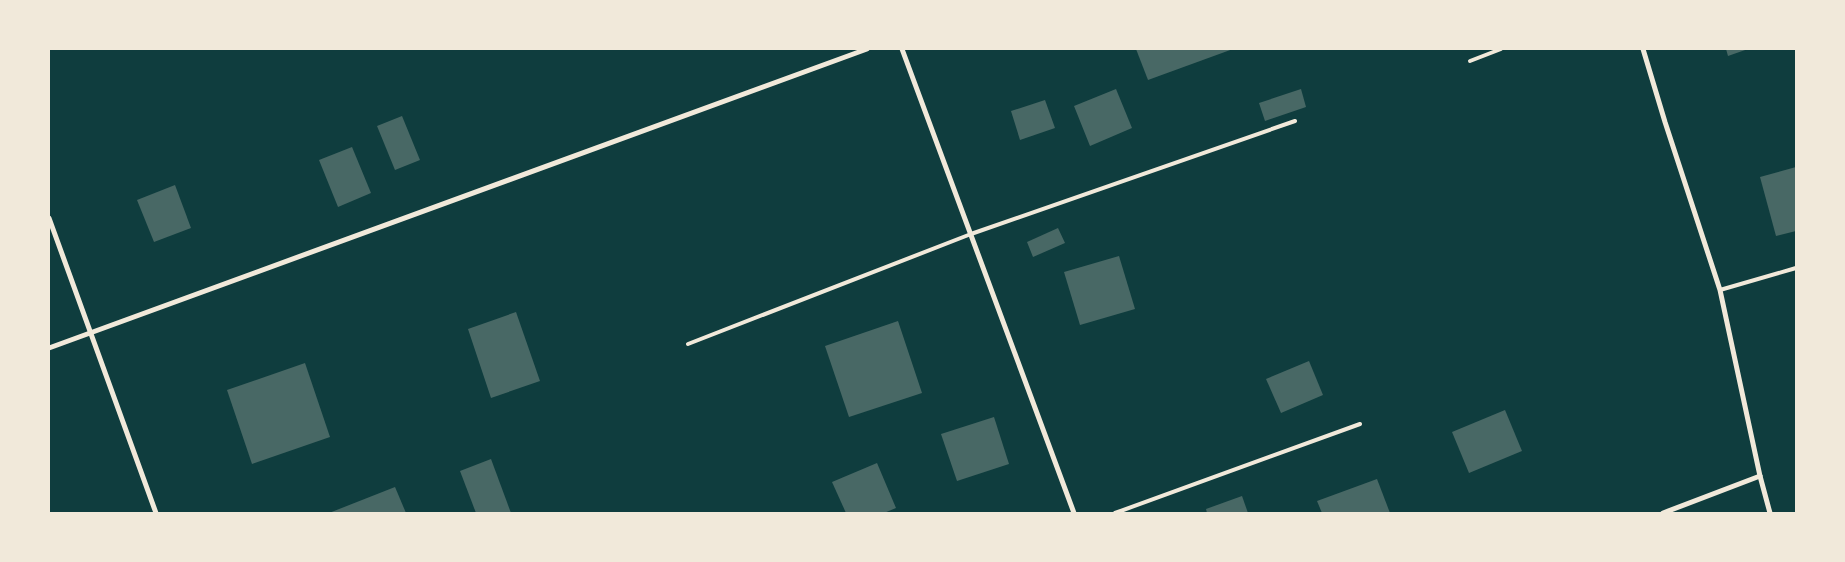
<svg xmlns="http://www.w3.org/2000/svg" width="1845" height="562" font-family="'DM Sans',sans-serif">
  <rect width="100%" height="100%" fill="#0f3d3e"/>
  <g fill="#486865">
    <polygon points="1136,49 1233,49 1148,80"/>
    <polygon points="1726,49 1748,49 1728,56"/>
    <polygon points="1116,89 1132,128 1090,146 1074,106"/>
    <polygon points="1301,89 1306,107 1265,121 1259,103"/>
    <polygon points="1045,100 1055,128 1020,140 1011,111"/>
    <polygon points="402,116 420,160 395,170 377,126"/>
    <polygon points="352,147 371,193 338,207 319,160"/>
    <polygon points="1796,167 1796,231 1776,236 1760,177"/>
    <polygon points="175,185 191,228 154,242 137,200"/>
    <polygon points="1058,228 1065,243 1033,257 1027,242"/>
    <polygon points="1119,256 1135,309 1080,325 1064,272"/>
    <polygon points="516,312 540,381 491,398 468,329"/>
    <polygon points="898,321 922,393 849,417 825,346"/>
    <polygon points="1309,361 1323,395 1281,413 1266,379"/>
    <polygon points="305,363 330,437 252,464 227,390"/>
    <polygon points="1505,410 1522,451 1469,473 1452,432"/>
    <polygon points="994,417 1009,464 957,481 941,434"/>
    <polygon points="491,459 511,513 476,513 460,471"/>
    <polygon points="877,463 896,508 884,513 846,513 832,482"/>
    <polygon points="1377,479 1390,513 1322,513 1317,501"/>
    <polygon points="395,487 406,513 329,513"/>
    <polygon points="1242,496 1248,513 1207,513 1206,509"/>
  </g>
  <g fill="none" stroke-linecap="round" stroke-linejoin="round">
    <g stroke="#f1e9da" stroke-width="4">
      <polyline points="1470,61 1501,49"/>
      <polyline points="1720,290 1796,268"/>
      <polyline points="688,344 971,234 1295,121"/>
      <polyline points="1115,513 1360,424"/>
    </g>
    <g stroke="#f1e9da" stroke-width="5">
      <polyline points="902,49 1074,513"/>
      <polyline points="1643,49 1665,122 1720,290 1760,476 1770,513"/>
      <polyline points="49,218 156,513"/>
      <polyline points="49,348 867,49"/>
      <polyline points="1663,513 1760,476"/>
    </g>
  </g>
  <rect width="1845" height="562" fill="none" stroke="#f1e9da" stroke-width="100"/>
</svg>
